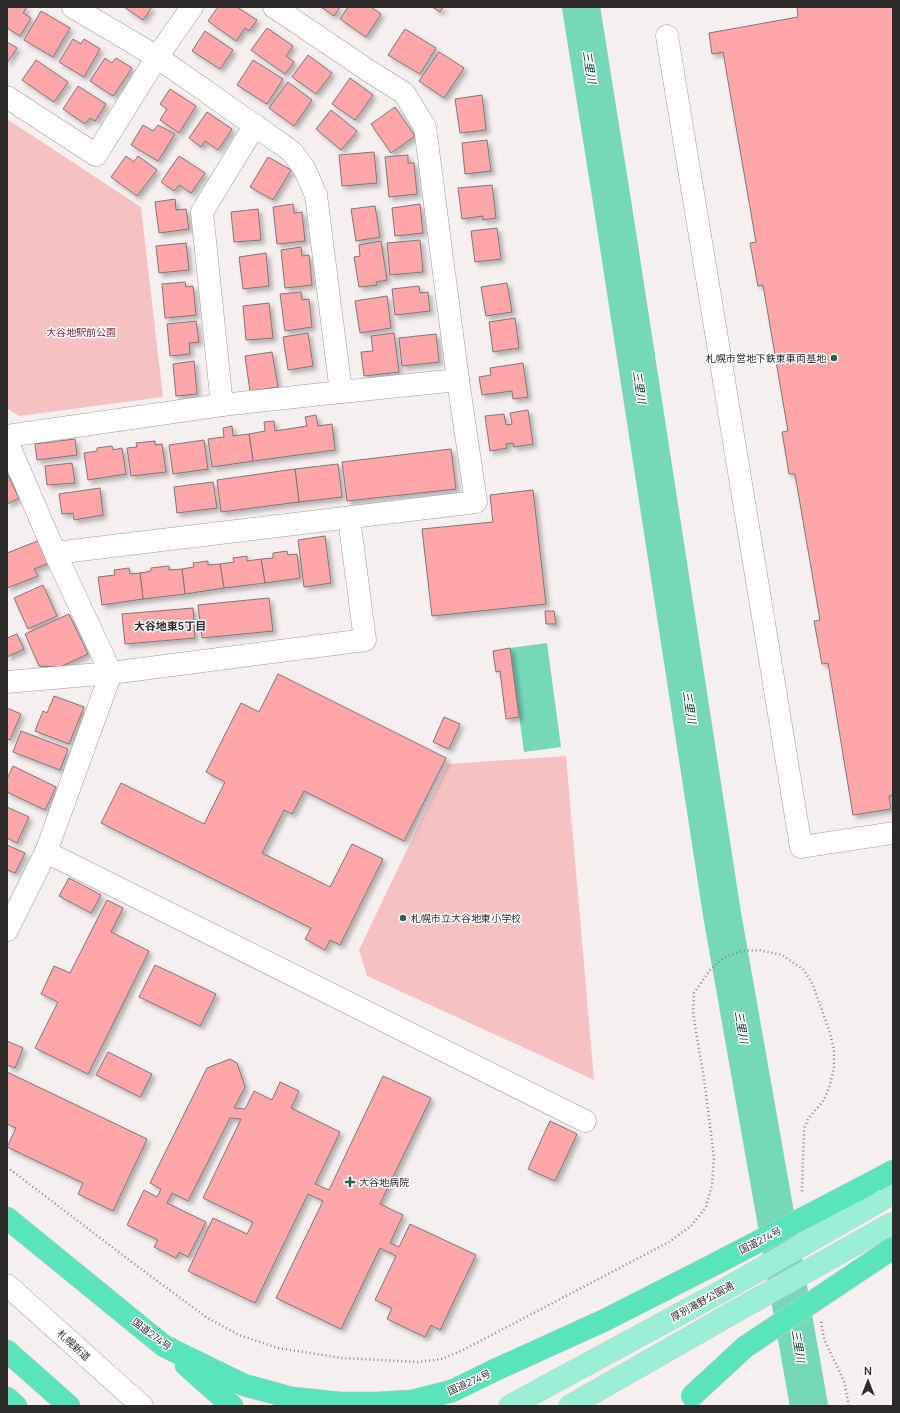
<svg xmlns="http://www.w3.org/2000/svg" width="900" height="1413" font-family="Manrope,'Noto Sans JP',sans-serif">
  <defs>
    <filter id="shadow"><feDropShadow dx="3.5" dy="3.5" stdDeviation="2" flood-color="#0004"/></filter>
  </defs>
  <rect width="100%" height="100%" fill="#f6efef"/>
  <g fill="#f6c1c3">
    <polygon points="7,119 141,207 163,397 19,416 8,409 7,406"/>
    <polygon points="566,756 594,1080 367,976 359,950 448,764"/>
  </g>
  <polygon fill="#75d8b9" points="547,643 561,747 524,752 510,648"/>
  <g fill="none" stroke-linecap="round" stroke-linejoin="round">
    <polyline stroke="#75d8b9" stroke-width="38" points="581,7 614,214 722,914 809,1406"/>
  </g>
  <g fill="#ffa6ab" stroke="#7d7777" filter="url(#shadow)">
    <polygon points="7,7 27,7 23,13 31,18 20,36 7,28"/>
    <polygon points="124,7 152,7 143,20"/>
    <polygon points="218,7 237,7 257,20 249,31 245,28 236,41 208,21"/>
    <polygon points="321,7 340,7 334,16"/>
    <polygon points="348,7 371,7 381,14 366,37 340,19"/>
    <polygon points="432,7 443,7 440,12"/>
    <polygon points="797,7 893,7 893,795 889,796 891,809 853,815 828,663 822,664 814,621 820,620 795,474 789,474 782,432 788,431 763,285 758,286 750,243 756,242 723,52 712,54 709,33 798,17"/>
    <polygon points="41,11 70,28 53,57 24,40"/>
    <polygon points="267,28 293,46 286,56 294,62 285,74 251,50"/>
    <polygon points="405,29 436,48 420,74 388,55"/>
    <polygon points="205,31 233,50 220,69 192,51"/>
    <polygon points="73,39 81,44 84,39 100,49 84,77 59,62"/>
    <polygon points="7,42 17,48 7,63"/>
    <polygon points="439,52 464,68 444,98 419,81"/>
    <polygon points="308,55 332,73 316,94 292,77"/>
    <polygon points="105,58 112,63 116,58 132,68 113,96 90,81"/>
    <polygon points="36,60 68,82 54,102 22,80"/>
    <polygon points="253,60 283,79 267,104 237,85"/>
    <polygon points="350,78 373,95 355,120 332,104"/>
    <polygon points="288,82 312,100 294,126 269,108"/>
    <polygon points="78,86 106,104 95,121 90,118 85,124 63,109"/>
    <polygon points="170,89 196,106 179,133 160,120 167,109 160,104"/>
    <polygon points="482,95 486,130 460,133 455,99"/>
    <polygon points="395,107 415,136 391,153 371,124"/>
    <polygon points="331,110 357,131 341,150 316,129"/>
    <polygon points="207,112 232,129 218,150 205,141 201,147 189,138"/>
    <polygon points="143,125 153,131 158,125 175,134 158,161 131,145"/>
    <polygon points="487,140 491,171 465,174 462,143"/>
    <polygon points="374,152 377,183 342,186 339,155"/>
    <polygon points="408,155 408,163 414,163 417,194 389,197 385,157"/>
    <polygon points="126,156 134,162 138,156 157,170 137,196 111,177"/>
    <polygon points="179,156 205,173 191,193 179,185 174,191 161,182"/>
    <polygon points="268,157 291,170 273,200 250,187"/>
    <polygon points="492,185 496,218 483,220 483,216 462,219 458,188"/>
    <polygon points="175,199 176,210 186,209 189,229 159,233 155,202"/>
    <polygon points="293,204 294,213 302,212 305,241 277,244 273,207"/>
    <polygon points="420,204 423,233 395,236 392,208"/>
    <polygon points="375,206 380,237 356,241 351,209"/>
    <polygon points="258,209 261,240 234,242 231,212"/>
    <polygon points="497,228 501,259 475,262 471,231"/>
    <polygon points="420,240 423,272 390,275 387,243"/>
    <polygon points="381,241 387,280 376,282 377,285 359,287 354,257 360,256 359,245"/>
    <polygon points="186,243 189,270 159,273 156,246"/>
    <polygon points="301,247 302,256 309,255 312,285 285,288 281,250"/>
    <polygon points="266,253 269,286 243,289 239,257"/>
    <polygon points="185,282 186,287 193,286 196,315 165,318 162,284"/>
    <polygon points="507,283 512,312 486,316 481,287"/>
    <polygon points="419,286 420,293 428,292 430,311 395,315 392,289"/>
    <polygon points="301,292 302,300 309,299 312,327 285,331 280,294"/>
    <polygon points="387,296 391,328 360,333 355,301"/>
    <polygon points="269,303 273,338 246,340 243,306"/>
    <polygon points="515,318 519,348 493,352 489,322"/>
    <polygon points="196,321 199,342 189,343 190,354 170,356 167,324"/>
    <polygon points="308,333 313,366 288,370 283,337"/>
    <polygon points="394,333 399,372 364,376 361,352 373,351 371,336"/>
    <polygon points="436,334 439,362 402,366 399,338"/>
    <polygon points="272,352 278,387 250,391 245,356"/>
    <polygon points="194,361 197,394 176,396 173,364"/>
    <polygon points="523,363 528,397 513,399 512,391 482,395 479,377 491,375 490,368"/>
    <polygon points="528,410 533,444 514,447 513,443 506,444 507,448 490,451 485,416 504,414 506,425 512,424 510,413"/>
    <polygon points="316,415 318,426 332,424 335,450 253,461 249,434 265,431 264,422 274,421 275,431 307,426 305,417"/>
    <polygon points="232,426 233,436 249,434 253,461 212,467 208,439 224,437 223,428"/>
    <polygon points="75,439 77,455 37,460 35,444"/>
    <polygon points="204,440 208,469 173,474 169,445"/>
    <polygon points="155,441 155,445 162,444 166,472 131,476 127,448 137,447 136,443"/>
    <polygon points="112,446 113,450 122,448 126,474 88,480 84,453 97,451 97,448"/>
    <polygon points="451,449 456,489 347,501 342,462"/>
    <polygon points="72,463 75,483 47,485 45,466"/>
    <polygon points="338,464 342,497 299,502 295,469"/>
    <polygon points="295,469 299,502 221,512 217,480"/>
    <polygon points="7,473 19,498 7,504"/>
    <polygon points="213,482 217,508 177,513 174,487"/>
    <polygon points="100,488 103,515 74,520 73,513 62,514 59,494"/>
    <polygon points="533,490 546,604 432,616 422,529 493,522 490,495"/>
    <polygon points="325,536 331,583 304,587 298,540"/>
    <polygon points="40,540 49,563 34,569 38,576 7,588 7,553"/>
    <polygon points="287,551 288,555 297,554 300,578 265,583 261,559 273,558 273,553"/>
    <polygon points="247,556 247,561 261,559 265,583 224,588 220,564 234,562 233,558"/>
    <polygon points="208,561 208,565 220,564 224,588 185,594 182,569 194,567 193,563"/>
    <polygon points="169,566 169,570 182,569 185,594 143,599 140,573 151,571 151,568"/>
    <polygon points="129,568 130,574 140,573 143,599 102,605 98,577 115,575 114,570"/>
    <polygon points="43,585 57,616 28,629 14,598"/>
    <polygon points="269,598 273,631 202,638 198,605"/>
    <polygon points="193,608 195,638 125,644 122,614"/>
    <polygon points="545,611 554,611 556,624 546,624"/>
    <polygon points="69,614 88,654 60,667 39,666 25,634"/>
    <polygon points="17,634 24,649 7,657 7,638"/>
    <polygon points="510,648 519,717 506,719 500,671 496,672 493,651"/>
    <polygon points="278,674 446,758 404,841 304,791 292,814 284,810 262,853 330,887 352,844 383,859 340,945 330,940 325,950 305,939 311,928 101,823 121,783 204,824 225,782 206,772 241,703 259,712"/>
    <polygon points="54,696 84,707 69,744 35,731 43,711 47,713"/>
    <polygon points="7,708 21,714 10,740 7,739"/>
    <polygon points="444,717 460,724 449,749 433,742"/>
    <polygon points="21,731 68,749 60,770 13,752"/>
    <polygon points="13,766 56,787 45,810 7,792 7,779"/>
    <polygon points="7,807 29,817 17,843 7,838"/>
    <polygon points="7,845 25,853 15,873 7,870"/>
    <polygon points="69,878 101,895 91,913 59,896"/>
    <polygon points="107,900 123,908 111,932 149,951 88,1074 35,1048 58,1002 41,994 54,966 70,973"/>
    <polygon points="155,965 216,994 200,1026 139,997"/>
    <polygon points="7,1041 23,1048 15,1068 7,1065"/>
    <polygon points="108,1052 152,1074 140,1097 96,1075"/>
    <polygon points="230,1059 237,1063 245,1087 234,1108 245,1109 254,1091 272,1100 280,1082 299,1091 291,1108 340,1132 315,1184 329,1190 383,1076 431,1098 380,1204 403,1215 390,1243 399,1247 410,1224 476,1255 440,1330 431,1325 425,1337 387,1319 392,1308 375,1300 396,1256 380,1248 341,1329 276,1298 323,1201 308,1194 255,1303 188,1271 213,1218 247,1234 253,1222 203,1198 241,1119 230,1118 188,1201 172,1193 167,1203 206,1222 188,1257 179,1252 176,1258 154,1247 158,1240 127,1225 144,1190 157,1197 161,1189 150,1183 207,1068"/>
    <polygon points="7,1072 147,1139 113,1211 78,1194 83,1183 7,1147 16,1128 7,1124"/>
    <polygon points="550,1121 577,1134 555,1181 528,1169"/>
  </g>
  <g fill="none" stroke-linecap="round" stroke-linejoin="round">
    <defs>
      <g id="minor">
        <polyline points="73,7 157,57 291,151 304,168 316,195 341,392"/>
        <polyline points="667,36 801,847 893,833"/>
        <polyline points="7,97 96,155 157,57 192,7"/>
        <polyline points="222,405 202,212 255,125"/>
        <polyline points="7,436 222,405 341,392 458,380"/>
        <polyline points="7,441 55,553 111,673 46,852 7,930"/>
        <polyline points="55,553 476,502 458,380 425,127 404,93 372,73 274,7"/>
        <polyline points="7,682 111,673 365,640 349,518"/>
        <polyline points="46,852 585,1121"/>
        <polyline points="7,1285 142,1406"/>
      </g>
      <g id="major">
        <polyline points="879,1201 893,1192"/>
        <polyline points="510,1406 724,1290"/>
        <polyline points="570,1406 729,1315"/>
      </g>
      <g id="highway">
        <polyline points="869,1184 893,1171"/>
        <polyline points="7,1218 164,1346 244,1385 292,1398 340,1403 376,1403 412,1401 452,1391 495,1370 605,1320 717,1263"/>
        <polyline points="7,1351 69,1406"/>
        <polyline points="186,1365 232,1406"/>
        <polyline points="7,1398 16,1406"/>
      </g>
    </defs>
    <use href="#minor" stroke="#a09999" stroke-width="23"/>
    <use href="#major" stroke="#cdcccc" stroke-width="23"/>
    <use href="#highway" stroke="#cdcccc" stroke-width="23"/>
    <g stroke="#8c8787" stroke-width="2.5" stroke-dasharray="1 3" stroke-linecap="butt">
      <polyline points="7,1167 133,1263 206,1317 239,1335 278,1348 342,1358 418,1362 442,1359 463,1350 669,1242 691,1226 706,1207 712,1185 714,1158 704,1078 693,1014 694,993 710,970 723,958 742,951 759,950 782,955 804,970 813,985 829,1030 834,1049 834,1068 830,1085 824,1100 808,1119 804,1129 802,1194"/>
      <polyline points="821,1322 824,1339 844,1381 849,1406"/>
    </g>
    <use href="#minor" stroke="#fff" stroke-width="22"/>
    <use href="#major" stroke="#9befd7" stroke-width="22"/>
    <use href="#highway" stroke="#59e4bc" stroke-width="22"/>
    <defs>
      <g id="major-bridge">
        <polyline points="724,1290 879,1201"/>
        <polyline points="729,1315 893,1223"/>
      </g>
      <g id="highway-bridge">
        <polyline points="717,1263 869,1184"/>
        <polyline points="692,1396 745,1347 893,1248"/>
      </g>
    </defs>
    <use href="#major-bridge" stroke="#cdcccc" stroke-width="23" stroke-linecap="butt"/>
    <use href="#highway-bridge" stroke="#cdcccc" stroke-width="23" stroke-linecap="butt"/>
    <use href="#major-bridge" stroke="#9befd7" stroke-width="22"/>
    <use href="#highway-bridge" stroke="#59e4bc" stroke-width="22"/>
  </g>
  <g fill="#246452" stroke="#fff" stroke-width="1.5">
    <circle cx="834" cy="358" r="4"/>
    <circle cx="403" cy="918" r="4"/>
    <path d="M348 1176h4v4h4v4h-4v4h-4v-4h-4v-4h4z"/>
  </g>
  <g text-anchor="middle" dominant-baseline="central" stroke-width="3" stroke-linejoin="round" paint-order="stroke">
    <g font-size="10" fill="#8b2635" stroke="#fff">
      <text x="81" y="332">大谷地駅前公園</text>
    </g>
    <g font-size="10" fill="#2d2a2a" stroke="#fff" text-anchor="start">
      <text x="826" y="358" text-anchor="end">札幌市営地下鉄東車両基地</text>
      <text x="411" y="918">札幌市立大谷地東小学校</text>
      <text x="359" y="1182">大谷地病院</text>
    </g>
    <g font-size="10" fill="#2d2a2a" stroke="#fff">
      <text transform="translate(760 1240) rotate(-27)">国道274号</text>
      <text transform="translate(702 1301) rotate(-29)">厚別滝野公園通</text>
      <text transform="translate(152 1334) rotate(37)">国道274号</text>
      <text transform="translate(74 1345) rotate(42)">札幌新道</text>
      <text transform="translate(469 1382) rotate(-24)">国道274号</text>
    </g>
    <g font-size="11" font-style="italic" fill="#033427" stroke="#fff">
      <text transform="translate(590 67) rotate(81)">三里川</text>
      <text transform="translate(640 387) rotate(81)">三里川</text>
      <text transform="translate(690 707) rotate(81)">三里川</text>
      <text transform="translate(742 1027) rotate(80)">三里川</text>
      <text transform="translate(799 1346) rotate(80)">三里川</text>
    </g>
    <g font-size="11" font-weight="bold" fill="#2d2a2a" stroke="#fff">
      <text x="170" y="625">大谷地東5丁目</text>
    </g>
  </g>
  <rect width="900" height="1413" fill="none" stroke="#2d2a2a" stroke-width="16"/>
  <g transform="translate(868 1381)" stroke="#ffffff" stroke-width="3" paint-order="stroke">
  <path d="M0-3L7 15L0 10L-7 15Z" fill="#2d2a2a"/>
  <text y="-6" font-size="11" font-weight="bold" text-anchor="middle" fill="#2d2a2a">N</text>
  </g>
</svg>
